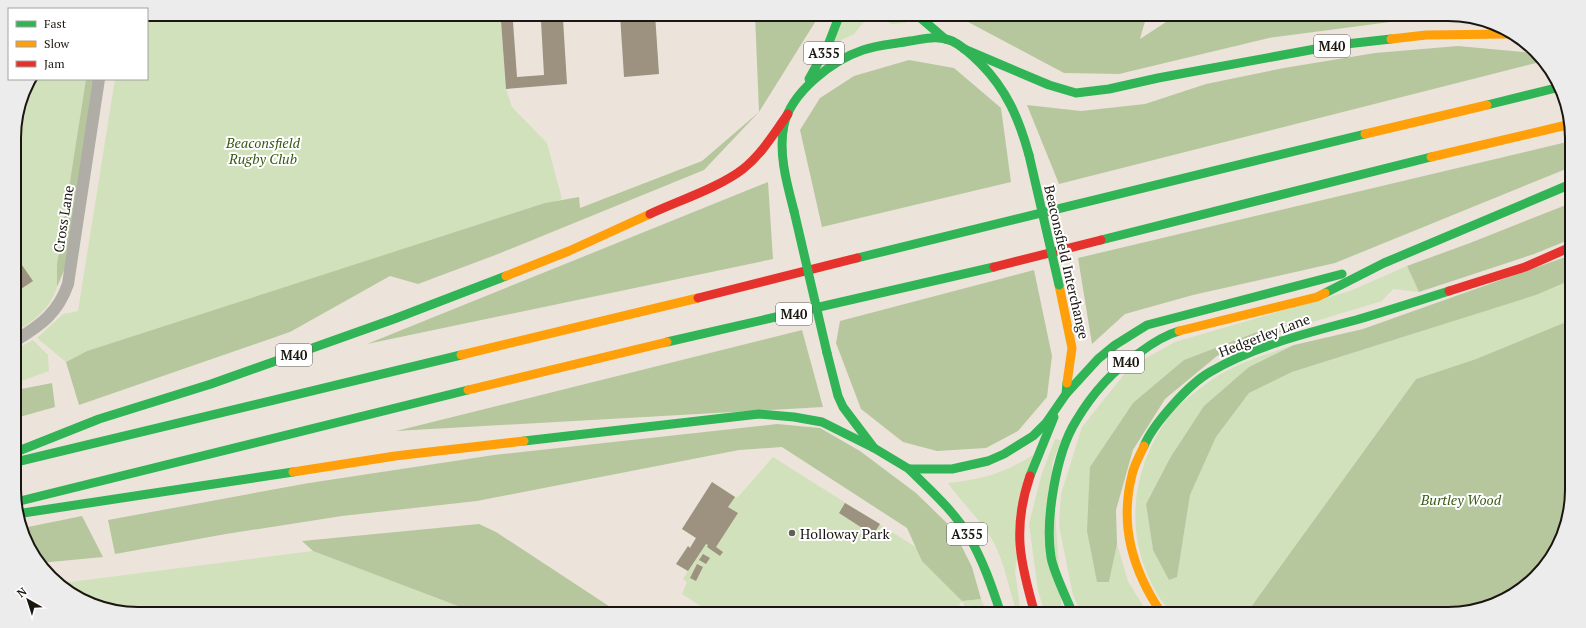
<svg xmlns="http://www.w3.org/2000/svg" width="1586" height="628" font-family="'PT Serif',serif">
  <rect width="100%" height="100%" fill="#ece4da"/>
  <g fill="#d1e1bb">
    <polygon points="147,14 463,14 464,18 501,21 506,89 512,107 547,143 562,199 87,351 66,362 37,338 63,314 78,311 115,79 147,79"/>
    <polygon points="844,14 900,14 906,23 892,24 879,18 863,23 854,34 833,44"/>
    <polygon points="1167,14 1214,14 1166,22"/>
    <path d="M 30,79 L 86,79 L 57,264 C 57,271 59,280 57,286 C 53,306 32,323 15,332 L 14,130 L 27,83 Z"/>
    <polygon points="1407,266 1419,292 1393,289 1382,301 1283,331 1257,332 1184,360 1090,467 1109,582 1117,544 1128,581 1148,614 1081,614 1073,595 1059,526 1061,494 1082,427 1130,367 1175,342 1350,291"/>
    <path d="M 1571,280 L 1571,320 L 1476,359 L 1416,379 L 1246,614 L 1173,614 C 1167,607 1160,600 1156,592 C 1123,533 1131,470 1169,416 C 1175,407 1203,386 1213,379 C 1237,363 1267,354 1294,345 L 1170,458 L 1146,504 L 1153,550 L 1177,576 L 1190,495 L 1216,437 L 1249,393 L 1292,372 L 1536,295 Z"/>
    <polygon points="33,340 48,355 49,371 16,383 15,350"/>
    <polygon points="1055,439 1061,440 1052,464 1062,614 1045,614 1038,591 1029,524 1041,476"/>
    <path d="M 1033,455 L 1015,571 L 1021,614 L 1017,614 C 1009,589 1005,564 993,541 C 980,519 962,503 948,483 C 982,479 1003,474 1033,455 Z"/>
    <polygon points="773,457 925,553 962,601 981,599 987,614 969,614 962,601 953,614 713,614 682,594 687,582 683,579 688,571 677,564 688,546 690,547 696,538 682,529 712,482 737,498"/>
    <polygon points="313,551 479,614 138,614 98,607 62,583"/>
  </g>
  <g fill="#b6c79e">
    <polygon points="755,14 817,14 817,19 759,112 704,170 498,254 418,284 390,276 290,332 79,405 66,362 87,351 545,203 579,197 580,208 702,161 759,112"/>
    <polygon points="953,14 1147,14 1140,39 1166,22 1214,14 1448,14 1477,19 1390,22 1269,38 1119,74 1064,73"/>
    <polygon points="1458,46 1535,53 1544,61 1059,184 1027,105 1081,111 1145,104 1206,84 1284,68 1375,53"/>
    <polygon points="909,60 954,68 1001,108 1011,182 822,227 800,130 820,98 854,76"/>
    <polygon points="86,79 96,79 76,242 57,287 57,264"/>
    <polygon points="1571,141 1571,167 1335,263 1193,295 1125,314 1092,344 1078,258"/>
    <polygon points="768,182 773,259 367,344"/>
    <polygon points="1571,203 1571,239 1534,254 1419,292 1407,266 1470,243"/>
    <polygon points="1571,255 1571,280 1536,295 1292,372 1249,393 1216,437 1190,495 1177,577 1169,580 1153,550 1146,504 1170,458 1204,406 1249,367 1294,345 1363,329"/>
    <polygon points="1034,270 1052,356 1047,397 1018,431 986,448 937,451 903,442 861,409 836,343 840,321"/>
    <polygon points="1571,320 1572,490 1565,530 1546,565 1523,588 1488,607 1456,614 1246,614 1416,379 1476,359"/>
    <polygon points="802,330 823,407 396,431"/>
    <polygon points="1283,331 1217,356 1165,399 1133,450 1116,510 1117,544 1109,582 1097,582 1087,531 1090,467 1133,403 1184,360 1257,332"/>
    <polygon points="52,383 55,407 16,418 16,390"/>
    <polygon points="777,424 820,428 860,451 916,493 953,529 972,567 981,599 962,601 922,561 907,528 782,447 739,450 477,501 342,516 226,534 115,554 108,520 309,483 494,455"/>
    <polygon points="82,516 103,557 40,563 23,528"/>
    <polygon points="479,524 496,532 621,614 479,614 313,551 302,541"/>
    <polygon points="369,606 377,607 389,614 353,614 361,608"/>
  </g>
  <g fill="#9d927f">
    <polygon points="555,14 589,14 589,18 563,19 567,84 506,89 501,21 513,22 517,77 544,75 541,21 555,19"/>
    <polygon points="620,14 655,14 659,74 624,77"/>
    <polygon points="15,255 33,281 15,293"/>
    <polygon points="712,482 735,497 728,507 738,513 716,547 723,552 720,556 707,547 708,545 706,544 688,571 676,564 688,546 690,548 696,538 682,529"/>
    <polygon points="845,503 880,524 873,535 839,513"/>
    <polygon points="703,554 710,558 706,564 699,560"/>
    <polygon points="697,564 703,567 696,581 690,578"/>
  </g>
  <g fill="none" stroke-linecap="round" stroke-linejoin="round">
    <path stroke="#b0ada7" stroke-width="12" d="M 15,341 C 41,325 58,313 68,284 L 99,79"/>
    <g stroke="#30b455" stroke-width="9">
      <polyline points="916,14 945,39"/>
      <polyline points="964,49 1049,85 1076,93 1109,89 1158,78 1337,45 1391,39"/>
      <polyline points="809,79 828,45 840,14"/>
      <polyline points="1487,105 1560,87"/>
      <path d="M 794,211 C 787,184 778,153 784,125 C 791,92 833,60 863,50 C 878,45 894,44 910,41 C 924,39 938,35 952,41 C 963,46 972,55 980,63 C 1007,90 1019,119 1029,155"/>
      <polyline points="1101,240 1431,157"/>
      <polyline points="857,258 1365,134"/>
      <polyline points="1325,293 1384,263 1571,184"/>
      <polyline points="667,342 994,267"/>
      <polyline points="827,353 838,396 843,407 874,448 909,469 952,469 988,461 1004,454 1033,436 1046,423 1066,394 1067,383"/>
      <polyline points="1066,394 1098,359 1115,345 1147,325 1342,274"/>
      <polyline points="524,441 759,414 794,417 822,422 874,448"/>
      <path d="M 1144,446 C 1153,424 1189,384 1210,372 C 1254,346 1307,333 1356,320 C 1387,311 1418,301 1449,291"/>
      <polyline points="21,450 99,419 211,384 394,319 506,276"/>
      <polyline points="16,462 461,355"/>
      <path d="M 909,469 C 930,490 953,510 968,535 C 983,560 992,587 1001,614"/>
      <polyline points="1030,476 1054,417"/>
      <polyline points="16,502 468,390"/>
      <polyline points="23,513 293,472"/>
      <path d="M 1073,614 C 1067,599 1053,571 1051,557 C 1045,520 1056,453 1076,421 C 1092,394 1113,370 1139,353 C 1151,344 1165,335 1179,331"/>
    </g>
    <g stroke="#ff9f0a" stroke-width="9">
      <polyline points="1391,39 1426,35 1508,34"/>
      <polyline points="1365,134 1487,105"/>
      <polyline points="1431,157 1571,124"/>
      <polyline points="506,276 569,251 650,214"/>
      <polyline points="1059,285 1072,348 1067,383"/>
      <polyline points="1179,331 1317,297 1325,293"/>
      <polyline points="461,355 698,298"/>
      <polyline points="468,390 667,342"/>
      <path d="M 1144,446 C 1140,455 1134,465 1132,475 C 1119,526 1133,571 1162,614"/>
      <polyline points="293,472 395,456 524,441"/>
    </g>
    <g stroke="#e5322d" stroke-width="9">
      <path d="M 650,214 C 678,201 720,187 743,169 C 762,154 774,133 788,114"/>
      <polyline points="994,267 1101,240"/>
      <polyline points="1449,291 1525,267 1571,247"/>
      <polyline points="698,298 857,258"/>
      <path d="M 1030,476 C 1012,529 1020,562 1035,614"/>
    </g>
    <g stroke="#30b455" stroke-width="9">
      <polyline points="1029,155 1059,285"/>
      <polyline points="794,211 827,353"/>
    </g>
  </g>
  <circle fill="#645e57" stroke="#fff" stroke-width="1.5" cx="792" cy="533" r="4"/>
  <g text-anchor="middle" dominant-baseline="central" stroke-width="4" stroke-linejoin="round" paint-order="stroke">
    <g fill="#fff" stroke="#5f5c58" stroke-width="1">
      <rect x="1314" y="35" width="36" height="22" rx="3"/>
      <rect x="804" y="42" width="40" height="22" rx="3"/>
      <rect x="776" y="303" width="36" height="22" rx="3"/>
      <rect x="276" y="344" width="36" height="22" rx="3"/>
      <rect x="1108" y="351" width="36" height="22" rx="3"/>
      <rect x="947" y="523" width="40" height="22" rx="3"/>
    </g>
    <g font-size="13" font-weight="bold" fill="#1b1610">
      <text x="1332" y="46">M40</text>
      <text x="824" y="53">A355</text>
      <text x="794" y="314">M40</text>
      <text x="294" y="355">M40</text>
      <text x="1126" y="362">M40</text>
      <text x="967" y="534">A355</text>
    </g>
    <g font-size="14" font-style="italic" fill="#365812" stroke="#fff">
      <text x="263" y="142">Beaconsfield<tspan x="263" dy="16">Rugby Club</tspan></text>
      <text x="1461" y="499">Burtley Wood</text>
    </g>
    <g font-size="14" fill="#1b1610" stroke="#fff">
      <text transform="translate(63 219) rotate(-81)">Cross Lane</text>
      <text transform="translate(1067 262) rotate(77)">Beaconsfield Interchange</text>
      <text transform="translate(1264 335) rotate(-21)">Hedgerley Lane</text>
    </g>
    <g font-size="14" fill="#1b1610" stroke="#fff" text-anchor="start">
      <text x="800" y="533">Holloway Park</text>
    </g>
  </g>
  <path d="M0 0H1586V628H0ZM138 21H1448A117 117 0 0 1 1565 138V490A117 117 0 0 1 1448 607H138A117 117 0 0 1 21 490V138A117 117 0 0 1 138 21Z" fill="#edecec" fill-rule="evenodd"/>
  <path fill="none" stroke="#1b1610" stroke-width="2" d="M138 21H1448A117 117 0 0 1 1565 138V490A117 117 0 0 1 1448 607H138A117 117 0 0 1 21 490V138A117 117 0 0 1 138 21Z"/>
  <rect x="8" y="8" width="140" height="72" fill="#ffffff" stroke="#a4a29f"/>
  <rect x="16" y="21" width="20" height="6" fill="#30b455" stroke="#a4a29f"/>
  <text x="44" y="28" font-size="12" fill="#1b1610">Fast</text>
  <rect x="16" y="41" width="20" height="6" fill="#ff9f0a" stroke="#a4a29f"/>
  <text x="44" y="48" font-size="12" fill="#1b1610">Slow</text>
  <rect x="16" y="61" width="20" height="6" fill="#e5322d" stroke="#a4a29f"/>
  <text x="44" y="68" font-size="12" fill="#1b1610">Jam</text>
  <g transform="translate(28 600) rotate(321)" stroke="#ffffff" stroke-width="3" paint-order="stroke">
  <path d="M0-3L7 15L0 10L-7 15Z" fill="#1b1610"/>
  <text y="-6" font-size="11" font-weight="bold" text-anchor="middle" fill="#1b1610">N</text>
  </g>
</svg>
